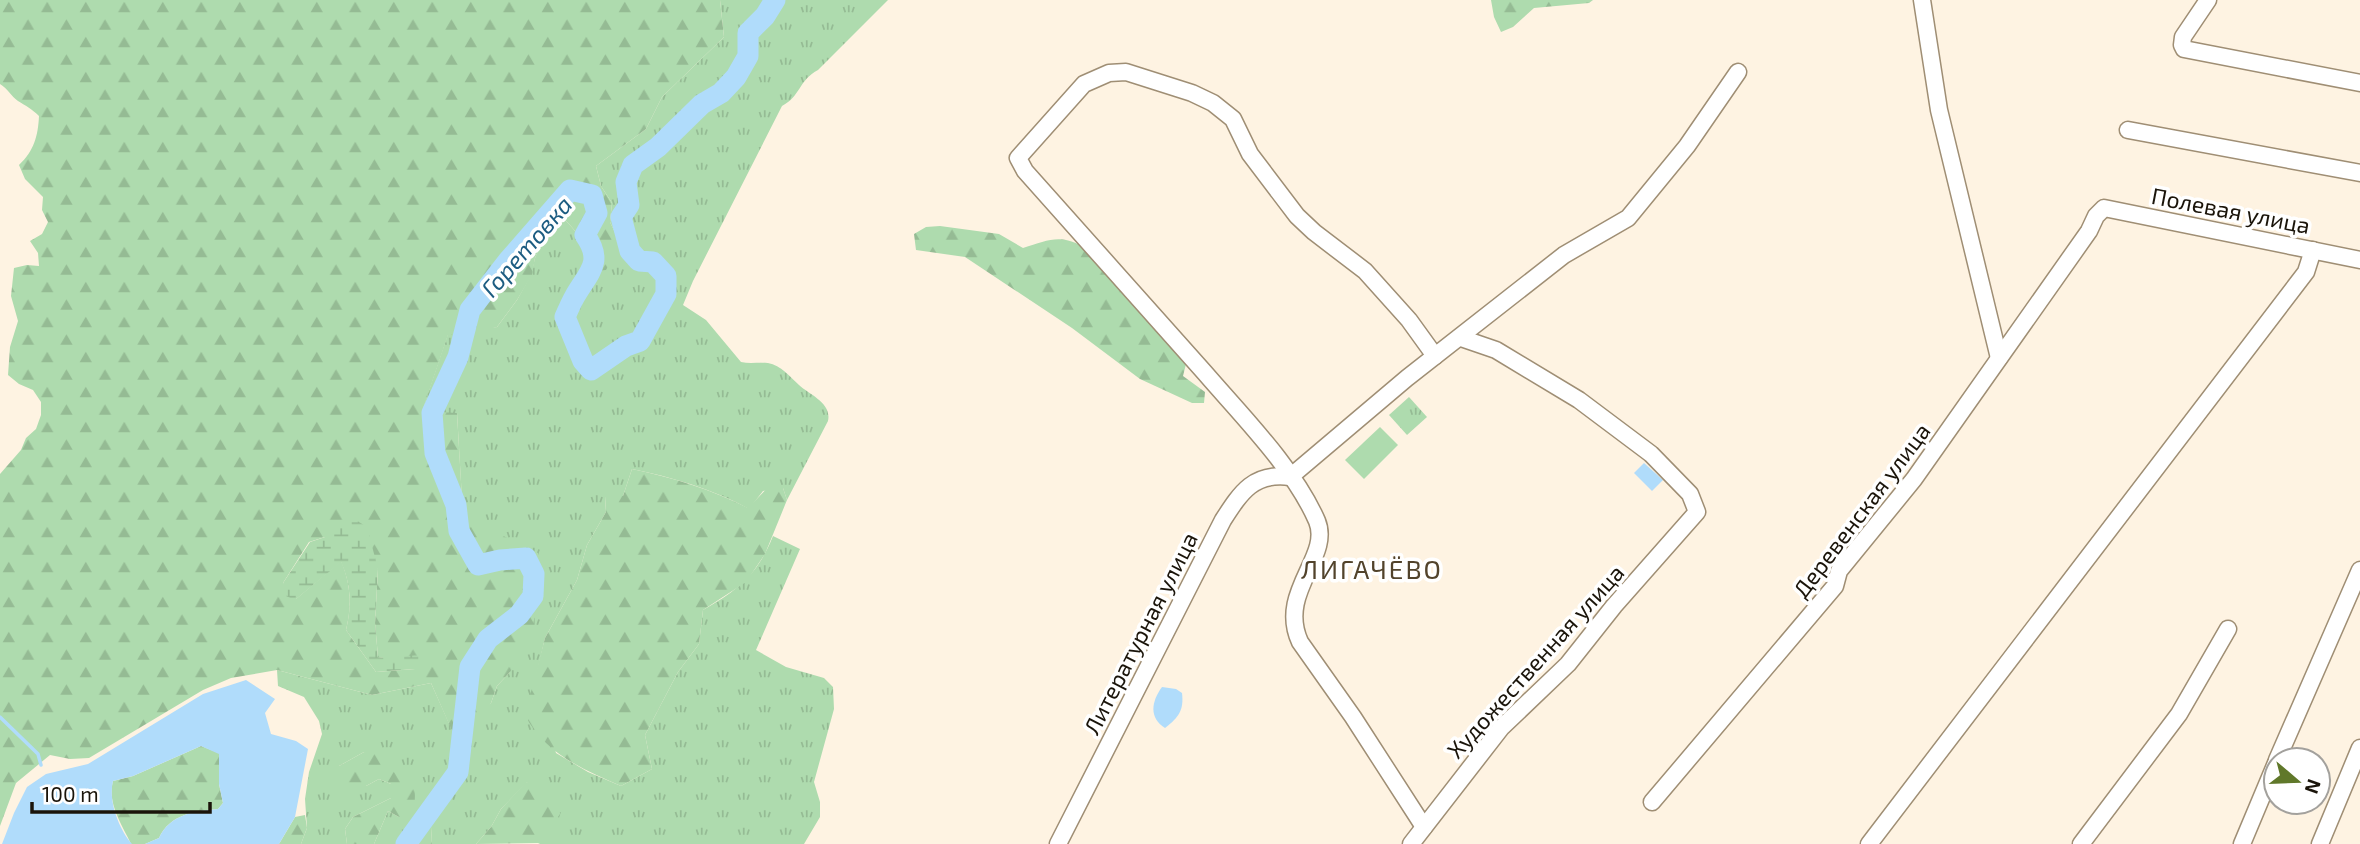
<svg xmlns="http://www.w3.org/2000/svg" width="2360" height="844" font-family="'Exo 2',sans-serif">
  <defs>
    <pattern id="grass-tufts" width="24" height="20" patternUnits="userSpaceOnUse" patternTransform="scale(1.75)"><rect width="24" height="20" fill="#aedbae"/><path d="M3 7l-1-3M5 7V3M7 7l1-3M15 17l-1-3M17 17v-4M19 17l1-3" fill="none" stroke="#95bb94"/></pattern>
    <pattern id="forest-firs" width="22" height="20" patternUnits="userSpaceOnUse" patternTransform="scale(1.75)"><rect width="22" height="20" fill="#aedbae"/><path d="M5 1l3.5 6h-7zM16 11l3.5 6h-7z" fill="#95bb94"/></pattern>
    <pattern id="wetland-marsh" width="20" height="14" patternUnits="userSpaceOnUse" patternTransform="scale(1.75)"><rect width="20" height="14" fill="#aedbae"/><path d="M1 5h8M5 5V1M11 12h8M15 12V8" fill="none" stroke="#95bb94"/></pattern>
  </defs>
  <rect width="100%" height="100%" fill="#fef3e2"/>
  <g fill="url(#grass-tufts)">
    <path d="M 720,0 L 888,0 L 818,70 C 798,81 801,96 782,106 L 693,281 L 683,305 L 706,320 L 741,362 C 750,364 759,362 768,363 C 781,365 790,377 799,385 C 810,395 832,403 828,421 L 787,500 L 783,488 L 763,491 L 749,509 C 713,489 671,477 632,469 L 623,496 L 605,497 L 606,512 L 587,545 L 577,580 L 545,638 L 536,676 L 556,753 L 588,772 L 621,786 L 652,769 L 645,735 L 678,672 L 699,644 L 703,610 C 738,590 758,574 773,536 L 800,549 L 756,650 L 786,667 L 824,678 L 833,687 L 834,709 L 814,782 L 820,802 L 820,817 L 804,844 L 538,844 L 540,843 L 527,782 L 501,809 L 491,827 L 476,844 L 432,844 L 431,827 L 414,825 L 401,844 L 374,844 L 388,811 L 399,817 C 396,776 402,773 364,752 L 339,766 L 366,786 L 379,779 L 391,784 L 391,798 L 353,817 L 345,829 L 347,844 L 301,844 L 307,828 L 305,799 L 309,772 L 322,734 L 319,721 L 304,697 L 278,686 L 277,670 L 372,695 L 431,683 L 456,739 L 491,703 L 497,686 L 510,672 L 463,517 L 457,413 L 425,422 L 423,408 L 448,334 L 497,327 L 517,300 L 531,275 L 535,258 L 550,224 L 565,220 C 581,235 587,250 594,271 L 618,239 L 610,222 L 612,203 L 601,186 L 596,166 L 646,129 L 662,97 L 724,37 Z"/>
    <polygon points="1409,397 1427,417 1407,435 1389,415"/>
  </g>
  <g fill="url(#forest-firs)" fill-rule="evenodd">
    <path d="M 0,0 L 720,0 L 724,37 L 662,97 L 646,129 L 596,166 L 601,186 L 612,203 L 610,222 L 618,239 L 617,251 L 606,270 L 594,271 C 587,250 581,235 565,220 L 551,224 L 535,258 L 532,275 L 517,300 L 497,327 L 478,332 L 448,335 L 423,409 L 425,422 L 440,412 L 457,413 L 463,516 L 538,553 L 538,600 L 531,635 L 510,672 L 497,686 L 491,703 L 474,731 L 456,740 L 431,683 L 372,695 L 277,670 L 231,678 L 203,690 L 89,758 L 70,759 L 50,755 L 16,783 L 0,826 L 0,474 L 21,450 L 26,438 L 36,429 L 41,415 L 41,402 L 33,390 L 19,384 L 8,375 L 10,347 L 18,321 L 11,296 L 14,268 L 27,265 L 39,266 L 38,253 L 30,241 L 42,234 L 48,222 L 42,210 L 43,197 L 25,179 L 19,165 C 34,151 38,136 39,116 C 32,109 26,106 18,101 C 11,96 8,89 0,84 ZM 325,537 L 378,569 L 375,623 L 378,657 L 389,659 L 402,658 L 415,669 L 376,672 L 346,630 C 352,606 351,584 341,561 L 296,599 L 283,583 L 309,542 Z"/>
    <polygon points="1491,0 1593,0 1589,3 1534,8 1513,27 1501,32 1494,17"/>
    <path d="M 940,226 L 999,234 L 1023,248 C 1049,240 1061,233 1087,249 L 1186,364 L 1183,376 L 1205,392 L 1204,403 L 1192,403 L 1140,379 L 1072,328 L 965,257 L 916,250 L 914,234 L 926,227 Z"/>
    <path d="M 632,469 C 671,477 713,490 748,508 L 774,481 L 783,488 L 787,500 L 765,554 L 746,582 L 703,610 L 699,644 L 678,672 L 645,735 L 652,769 L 621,786 C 584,770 544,753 525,715 L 545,638 L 577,580 L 587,545 L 606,512 L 605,496 L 623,496 Z"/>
    <path d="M 201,746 L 219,753 L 219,784 L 223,803 L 218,809 C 195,811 170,814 159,838 L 145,844 L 131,844 C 121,823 107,803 113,781 L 133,776 Z"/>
    <path d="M 364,752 L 378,753 L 396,774 L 409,774 C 416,787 416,797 413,812 L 399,817 L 388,811 L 374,844 L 347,844 L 345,829 L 353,817 L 391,798 L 391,784 L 379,779 L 366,786 L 349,789 L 337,781 L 339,766 Z"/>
    <polygon points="526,782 544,787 559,796 560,814 540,843 476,844 491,827 501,809"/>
    <polygon points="305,815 307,828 301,844 279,844 295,817"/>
    <polygon points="414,825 431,826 432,844 401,844"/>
  </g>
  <path fill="url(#wetland-marsh)" d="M 351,517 L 367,527 L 378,569 L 375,623 L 378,657 C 398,661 411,651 429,658 L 427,664 L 415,669 L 376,672 L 346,630 C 352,606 351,584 341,562 L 295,600 L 286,596 L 283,583 L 310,542 L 325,537 Z"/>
  <polygon fill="#aedbae" points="1380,427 1398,445 1364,479 1345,460"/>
  <g fill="#b0dcfb">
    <polygon points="1644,463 1663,480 1652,491 1634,473"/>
    <path d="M 246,680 L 275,699 L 265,713 L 271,734 L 296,741 L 308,749 L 295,817 L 279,844 L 145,844 L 159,838 C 170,814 195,811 218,809 L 223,803 L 219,784 L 219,754 L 201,746 L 133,776 L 113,781 C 108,801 119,829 132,844 L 2,844 L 14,813 L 27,787 L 46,774 L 88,764 L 203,694 Z"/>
    <path d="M 1162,687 L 1176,689 L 1182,693 C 1184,710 1179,717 1165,728 C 1149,718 1151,702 1162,687 Z"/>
  </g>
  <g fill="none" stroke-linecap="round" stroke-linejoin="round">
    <polyline stroke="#b0dcfb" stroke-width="3.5" points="0,717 38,754 41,765"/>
    <path stroke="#b0dcfb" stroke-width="21" d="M 406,844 L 458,772 L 470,667 L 488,639 L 519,615 L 533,596 L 534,574 L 526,558 L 500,560 L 478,565 L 459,531 L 456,505 L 435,453 L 432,413 L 458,357 L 470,310 L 508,261 L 570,190 L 592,195 L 597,213 L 585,235 C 604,262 589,272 575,296 C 571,303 568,310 565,317 L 583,361 L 591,370 L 626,346 L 640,341 L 666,294 L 666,276 L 653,262 L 639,261 L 630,251 L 621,217 L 629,205 L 626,182 L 633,165 L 658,147 L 702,104 L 721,93 L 736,77 L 748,56 L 748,33 L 765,16 L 775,0"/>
    <defs>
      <g id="minor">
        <polyline points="1922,0 1939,110 1999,358"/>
        <polyline points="2208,0 2183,37 2182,45 2184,49 2360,83"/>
        <polyline points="2128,130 2360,173"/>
        <polyline points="2277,760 2360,570"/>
        <polyline points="1652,802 1835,586 1839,571 1914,479 2089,231 2096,216 2104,208 2360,260"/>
        <path d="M 1424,827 L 1353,717 L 1300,642 C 1277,592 1332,557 1317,521 C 1294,468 1242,416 1205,373 C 1145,306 1085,238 1025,171 L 1018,158 L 1084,84 L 1109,73 L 1126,72 L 1192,93 L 1213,103 L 1233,119 L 1250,154 L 1297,216 L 1314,232 L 1365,271 L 1409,320 L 1435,356"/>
        <path d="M 1058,844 L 1223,520 C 1241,492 1254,472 1290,477 L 1407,378 L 1564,255 L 1628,218 L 1687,146 L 1738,72"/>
        <polyline points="1411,844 1501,728 1568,664 1614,606 1697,512 1690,494 1651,454 1579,400 1496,350 1461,338"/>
        <polyline points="1869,844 2306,272 2313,250"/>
        <polyline points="2081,844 2179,714 2228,629"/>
        <polyline points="2242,844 2276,763"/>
        <polyline points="2320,844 2360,748"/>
      </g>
    </defs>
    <use href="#minor" stroke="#9f8e74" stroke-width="19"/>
    <use href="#minor" stroke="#fff" stroke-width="16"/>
  </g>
  <g text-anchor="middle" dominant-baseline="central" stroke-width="7" stroke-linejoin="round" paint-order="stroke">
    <g font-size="23" fill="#1a140a" stroke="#fff">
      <text transform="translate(2231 210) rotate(11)">Полевая улица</text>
      <text transform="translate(1861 510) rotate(-53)">Деревенская улица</text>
      <text transform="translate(1140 633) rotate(-63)">Литературная улица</text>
      <text transform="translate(1535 661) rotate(-48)">Художественная улица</text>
    </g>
    <g font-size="24" font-style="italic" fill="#1c5c81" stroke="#fff">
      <text transform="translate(526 246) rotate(-49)">Горетовка</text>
    </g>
    <g font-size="26" letter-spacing="2" fill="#52432b" stroke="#fff">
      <text x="1372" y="568">ЛИГАЧЁВО</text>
    </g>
  </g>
  <g transform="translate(2297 781) rotate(109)"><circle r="33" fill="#ffffff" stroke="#a3a19d" stroke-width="2"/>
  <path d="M0-5L12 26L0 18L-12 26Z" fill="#60782a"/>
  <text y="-10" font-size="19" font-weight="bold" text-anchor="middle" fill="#1a140a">N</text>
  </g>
  <path d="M32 802v10h178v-10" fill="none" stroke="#1a140a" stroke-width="3.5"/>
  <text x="42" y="802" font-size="21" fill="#1a140a" stroke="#ffffff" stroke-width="5" paint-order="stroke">100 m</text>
</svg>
